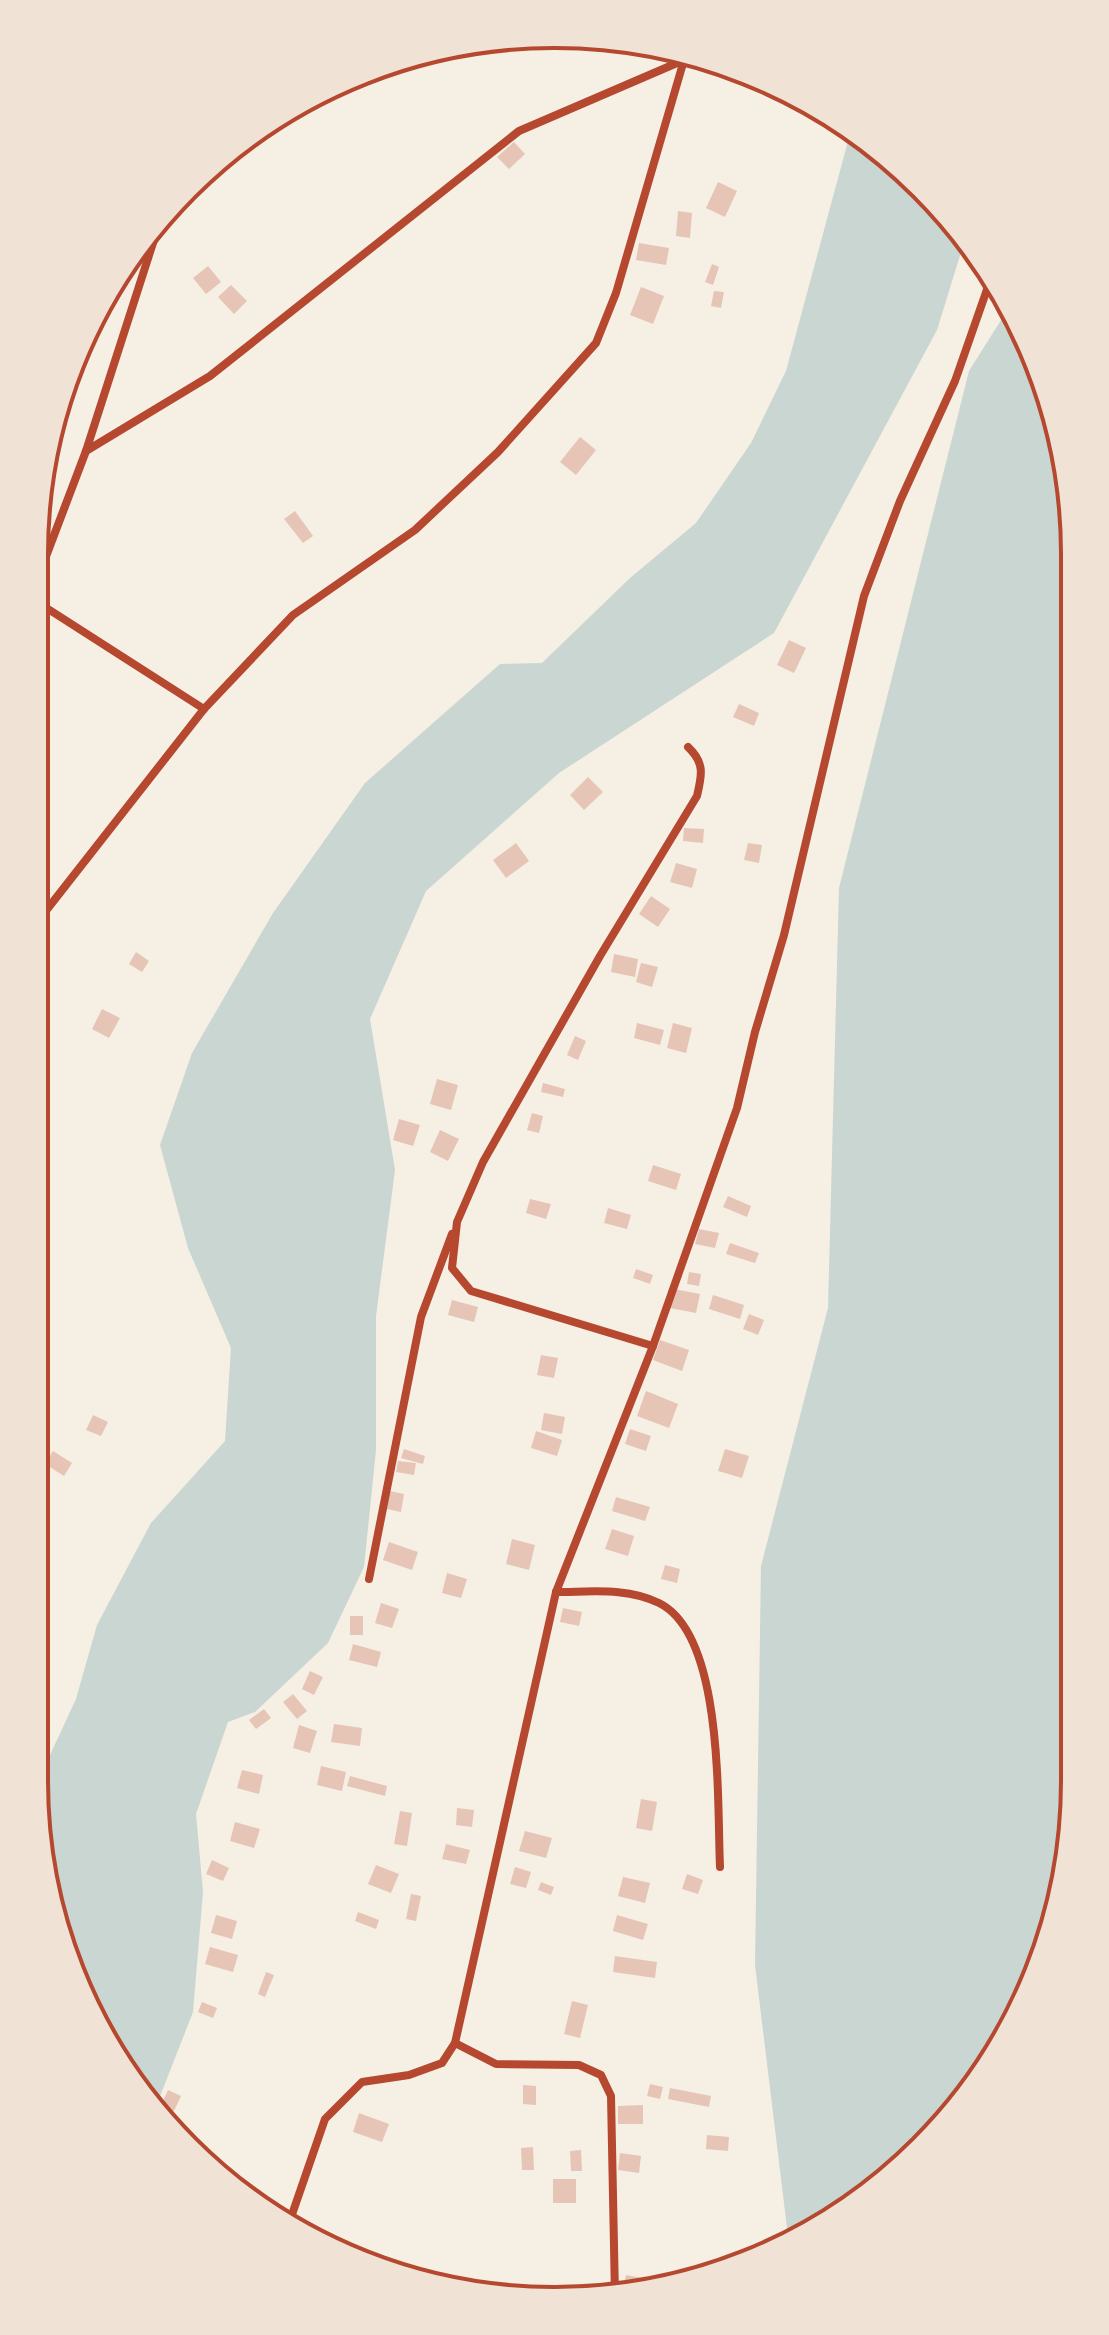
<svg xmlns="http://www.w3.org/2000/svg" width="1109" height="2335" font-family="'PT Sans',sans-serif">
  <rect width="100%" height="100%" fill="#f6efe4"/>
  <g fill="#c9d6d2">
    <polygon points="851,130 872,142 966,236 937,330 774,633 559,773 426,891 370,1019 395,1170 376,1316 376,1450 364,1567 328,1643 255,1712 228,1722 196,1814 203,1892 193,2012 155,2109 142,2098 62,1948 40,1819 44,1768 76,1699 97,1625 151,1523 225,1441 231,1348 188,1248 160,1145 192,1053 273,913 365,783 500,664 542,663 630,578 696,523 751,443 786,371"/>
    <polygon points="1008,309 1036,356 1070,486 1075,1781 1065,1882 1035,1980 946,2124 789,2244 755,1965 761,1566 828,1308 839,888 969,371"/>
  </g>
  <g fill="#e6c5b7">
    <polygon points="514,142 525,154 509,169 497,157"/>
    <polygon points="718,182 737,191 725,217 706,208"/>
    <polygon points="678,211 692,213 690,238 676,236"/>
    <polygon points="639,243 669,248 666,265 636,260"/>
    <polygon points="712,264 719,267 713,285 705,282"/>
    <polygon points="208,266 221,282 206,294 193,278"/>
    <polygon points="231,285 247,301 234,314 218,297"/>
    <polygon points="641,287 664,296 653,324 630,315"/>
    <polygon points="714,291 724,292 721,308 711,306"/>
    <polygon points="580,437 596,450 576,475 560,462"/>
    <polygon points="295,511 313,536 303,543 284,519"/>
    <polygon points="789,640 806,648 794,673 777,665"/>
    <polygon points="739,704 759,713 754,726 733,717"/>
    <polygon points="588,777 603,792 584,810 570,795"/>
    <polygon points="684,828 704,829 703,843 683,841"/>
    <polygon points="516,843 529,861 506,878 493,860"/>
    <polygon points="748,843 762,845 759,863 744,860"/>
    <polygon points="676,863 697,869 692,888 670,882"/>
    <polygon points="651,896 670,909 658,927 639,914"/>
    <polygon points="136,952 149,961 142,972 129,964"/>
    <polygon points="614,954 638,959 635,977 611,972"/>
    <polygon points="641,963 658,967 652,987 636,982"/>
    <polygon points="102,1009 120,1018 109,1038 92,1029"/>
    <polygon points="637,1023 664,1030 660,1045 634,1038"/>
    <polygon points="673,1023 692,1028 686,1053 667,1048"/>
    <polygon points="575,1036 586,1041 578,1060 567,1055"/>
    <polygon points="437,1079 458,1085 451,1110 430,1104"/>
    <polygon points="543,1083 565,1089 563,1097 541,1092"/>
    <polygon points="532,1113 543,1116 539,1133 527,1130"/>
    <polygon points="399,1119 420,1125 413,1146 393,1140"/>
    <polygon points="440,1130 459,1139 448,1161 430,1152"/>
    <polygon points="653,1165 681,1174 676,1190 648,1181"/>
    <polygon points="728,1196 751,1206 747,1217 723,1207"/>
    <polygon points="530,1199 551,1204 546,1219 526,1213"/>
    <polygon points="608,1208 631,1215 627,1229 604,1223"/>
    <polygon points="699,1229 719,1233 715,1248 695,1244"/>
    <polygon points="730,1243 759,1253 755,1263 726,1254"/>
    <polygon points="636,1269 653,1275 650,1284 633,1278"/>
    <polygon points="689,1272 701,1274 699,1286 687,1284"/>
    <polygon points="674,1289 700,1294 696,1313 670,1308"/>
    <polygon points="713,1295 744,1305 740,1319 709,1309"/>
    <polygon points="452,1300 478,1307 474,1322 448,1315"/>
    <polygon points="749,1314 764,1320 758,1335 743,1329"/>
    <polygon points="660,1340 689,1350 682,1371 653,1360"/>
    <polygon points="541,1355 558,1358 554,1378 537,1375"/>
    <polygon points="646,1391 678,1404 669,1428 637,1416"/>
    <polygon points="544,1413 565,1417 562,1434 541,1430"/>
    <polygon points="93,1415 108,1422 101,1436 86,1430"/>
    <polygon points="630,1429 651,1436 646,1451 625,1444"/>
    <polygon points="536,1431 562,1440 557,1456 531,1448"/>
    <polygon points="404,1449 425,1456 423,1464 401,1458"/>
    <polygon points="725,1449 749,1456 742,1478 718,1471"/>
    <polygon points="53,1451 72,1463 64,1476 45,1464"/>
    <polygon points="398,1461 416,1463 414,1475 396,1472"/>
    <polygon points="390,1491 404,1494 401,1512 387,1509"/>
    <polygon points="616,1497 650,1507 645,1521 612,1511"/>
    <polygon points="612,1529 634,1536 628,1556 605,1549"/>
    <polygon points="512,1539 535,1545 529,1570 506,1564"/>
    <polygon points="389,1542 418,1552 412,1570 383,1560"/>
    <polygon points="665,1565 680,1569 677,1583 661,1579"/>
    <polygon points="447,1573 467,1579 461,1598 442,1593"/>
    <polygon points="381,1603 399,1609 392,1628 375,1623"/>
    <polygon points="563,1608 582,1612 579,1626 560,1622"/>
    <rect x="350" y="1616" width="13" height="19"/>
    <polygon points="353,1644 381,1652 377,1667 349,1660"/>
    <polygon points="310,1671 323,1677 314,1695 302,1689"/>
    <polygon points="293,1694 307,1711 297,1719 283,1702"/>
    <polygon points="264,1709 271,1718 256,1729 249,1720"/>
    <polygon points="334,1724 362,1728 360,1746 331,1742"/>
    <polygon points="299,1725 317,1731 310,1753 293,1748"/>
    <polygon points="321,1766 346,1772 342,1791 317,1785"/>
    <polygon points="242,1770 263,1775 259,1794 237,1788"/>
    <polygon points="350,1776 387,1786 385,1796 347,1786"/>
    <polygon points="641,1799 657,1802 652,1831 636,1828"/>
    <polygon points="457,1808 474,1810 472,1827 456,1825"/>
    <polygon points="400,1811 412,1813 407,1846 394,1844"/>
    <polygon points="235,1822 260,1829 254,1848 230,1841"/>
    <polygon points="525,1831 552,1838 546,1858 519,1851"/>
    <polygon points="446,1844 470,1850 466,1864 442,1859"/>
    <polygon points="212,1860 229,1868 223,1881 206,1874"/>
    <polygon points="376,1865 399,1874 391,1893 368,1884"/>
    <polygon points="515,1867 531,1872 526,1888 510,1884"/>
    <polygon points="687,1874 703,1880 698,1894 682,1889"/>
    <polygon points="623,1877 650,1883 645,1903 618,1896"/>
    <polygon points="541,1882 554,1887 551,1895 538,1890"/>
    <polygon points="411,1894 421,1896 416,1921 406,1919"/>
    <polygon points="358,1912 379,1920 376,1929 355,1921"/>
    <polygon points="216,1915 237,1921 232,1939 211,1933"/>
    <polygon points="617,1915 648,1924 643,1940 613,1931"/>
    <polygon points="210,1947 238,1955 233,1972 205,1964"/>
    <polygon points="615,1956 657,1962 655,1978 613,1972"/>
    <polygon points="266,1972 274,1975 265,1997 258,1994"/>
    <polygon points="572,2001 588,2005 580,2038 564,2034"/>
    <polygon points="202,2002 217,2008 213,2018 198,2012"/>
    <polygon points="650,2084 663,2087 660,2099 647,2096"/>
    <polygon points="523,2085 536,2086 536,2105 523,2104"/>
    <polygon points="670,2088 711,2096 709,2107 668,2099"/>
    <polygon points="168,2090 181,2096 174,2111 161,2105"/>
    <polygon points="643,2105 643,2124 618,2124 618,2106"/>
    <polygon points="359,2113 389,2124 382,2142 353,2132"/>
    <polygon points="707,2135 729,2137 728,2151 706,2149"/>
    <polygon points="533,2147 534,2170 522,2170 521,2148"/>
    <polygon points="581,2150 582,2171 571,2171 570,2151"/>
    <polygon points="620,2153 641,2156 639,2173 618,2170"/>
    <rect x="553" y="2179" width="23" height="24"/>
    <polygon points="626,2275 647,2279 645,2290 623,2287"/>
  </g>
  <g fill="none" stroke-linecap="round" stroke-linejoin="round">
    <g stroke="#b5482f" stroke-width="8">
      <polyline points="271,118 328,98 382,66"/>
      <polyline points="86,451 210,376 519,131 684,60 686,53"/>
      <polyline points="34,588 86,451 161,218"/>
      <polyline points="34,600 204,709"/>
      <polyline points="34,926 204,709 293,615 415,530 498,452 596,343 616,293 684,60"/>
      <path d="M 653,1346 L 471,1291 L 452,1268 L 457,1222 L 483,1162 L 600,956 L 697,796 C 702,775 705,763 688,747"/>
      <polyline points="369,1579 421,1317 452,1234"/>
      <path d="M 556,1592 C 590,1592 627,1587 659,1603 C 724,1635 717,1801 720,1867"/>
      <polyline points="455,2043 496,2064 579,2065 601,2075 611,2096 615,2296"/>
      <polyline points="288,2226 325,2119 362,2082 409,2075 442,2063 455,2043 556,1592 653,1346 737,1108 755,1032 784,935 864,596 900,501 955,381 991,278"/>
    </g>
  </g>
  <path d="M0 0H1109V2335H0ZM554 48H555A506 506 0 0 1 1061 554V1781A506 506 0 0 1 555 2287H554A506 506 0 0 1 48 1781V554A506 506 0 0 1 554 48Z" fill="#f1e2d6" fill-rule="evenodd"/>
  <path fill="none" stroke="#b5482f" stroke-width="4" d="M554 48H555A506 506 0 0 1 1061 554V1781A506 506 0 0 1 555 2287H554A506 506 0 0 1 48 1781V554A506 506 0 0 1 554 48Z"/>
</svg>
